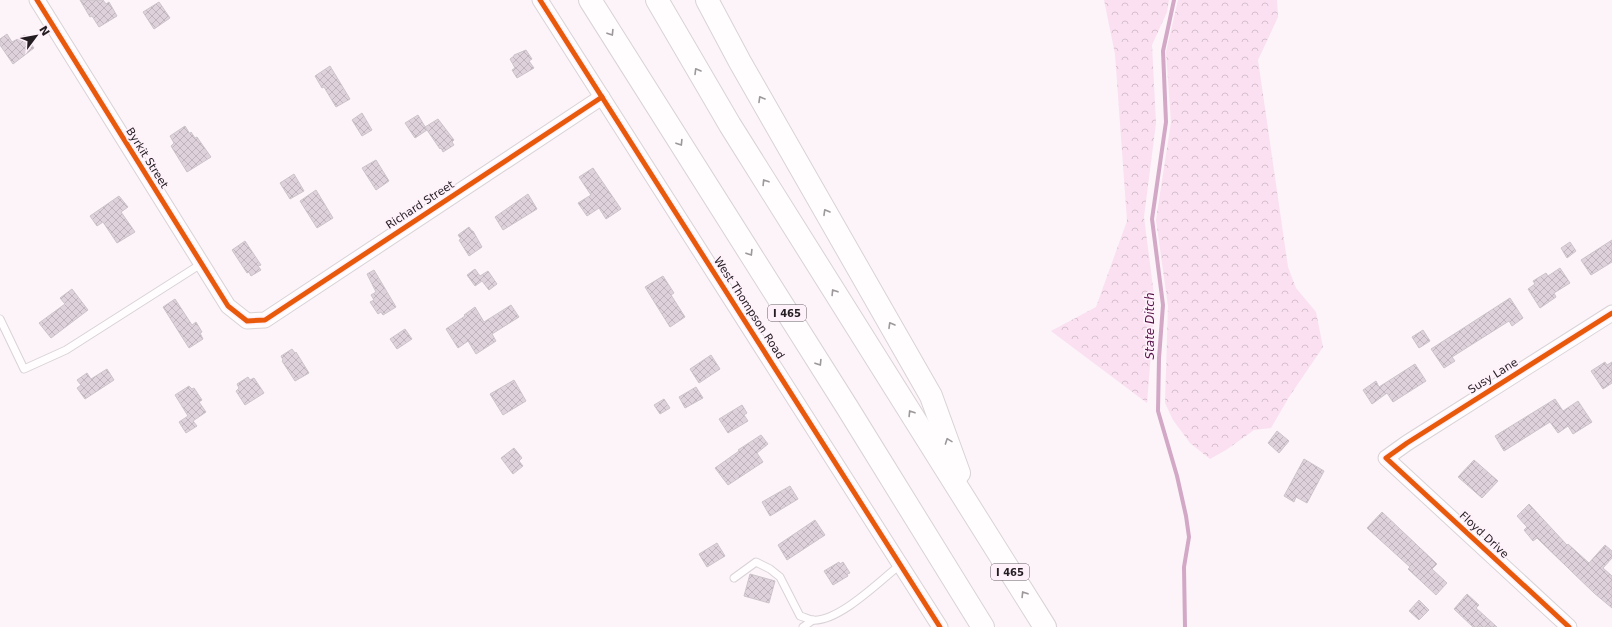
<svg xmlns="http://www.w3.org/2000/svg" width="1612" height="627" font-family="'DejaVu Sans',sans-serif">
  <defs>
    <pattern id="forest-crowns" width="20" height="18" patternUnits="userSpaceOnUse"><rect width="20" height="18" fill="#fae0f1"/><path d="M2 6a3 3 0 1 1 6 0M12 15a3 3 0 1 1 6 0" fill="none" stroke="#d6c0ce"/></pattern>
    <pattern id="building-cross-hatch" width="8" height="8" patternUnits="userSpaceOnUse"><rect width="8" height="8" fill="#dfd1db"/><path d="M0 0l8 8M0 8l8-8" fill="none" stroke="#bfb3bc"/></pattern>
  </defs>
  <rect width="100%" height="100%" fill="#fcf4f9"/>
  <g fill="url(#forest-crowns)">
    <polygon points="1104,0 1169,0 1167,12 1152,45 1156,123 1144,217 1155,303 1147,403 1051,331 1096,307 1127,221 1115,54"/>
    <polygon points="1178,0 1277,0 1278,17 1258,60 1288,267 1296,288 1316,312 1323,347 1289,397 1271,428 1254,430 1226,450 1210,459 1190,443 1173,420 1165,403 1168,306 1156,220 1171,122 1166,52"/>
  </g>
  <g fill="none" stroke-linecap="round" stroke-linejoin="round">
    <polyline stroke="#d2a8c6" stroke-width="4" points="1174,0 1163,51 1166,122 1152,219 1163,305 1159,358 1158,411 1177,476 1186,516 1189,537 1184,567 1185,627"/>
  </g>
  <g fill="url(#building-cross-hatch)" stroke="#cbc4c9">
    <polygon points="80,0 103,0 106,4 109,2 117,16 99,27 92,16 90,17"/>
    <polygon points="159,2 170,18 154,29 143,12"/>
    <polygon points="7,34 12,42 25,35 34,48 13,64 0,45 0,39"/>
    <polygon points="526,50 532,59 529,61 534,68 517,78 512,70 515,68 510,59 514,56 514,55"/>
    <polygon points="330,66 350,99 336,107 324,87 322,88 315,76"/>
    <polygon points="362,113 372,130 362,136 352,120"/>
    <polygon points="418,115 427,130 415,138 405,123"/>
    <polygon points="438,119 454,140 452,142 454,145 443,152 441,148 440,149 425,127"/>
    <polygon points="185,126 190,134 191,132 195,138 197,137 199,140 211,157 187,172 171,146 174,143 170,136"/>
    <polygon points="376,160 389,181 376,190 362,168"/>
    <polygon points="593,168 621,209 606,219 599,208 587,216 578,203 591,195 579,177"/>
    <polygon points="294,174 304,191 290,199 280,183"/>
    <polygon points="316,190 333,218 317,228 300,201"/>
    <polygon points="528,194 537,209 503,230 495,217"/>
    <polygon points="119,196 128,207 121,212 135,232 117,243 103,222 97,226 90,216"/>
    <polygon points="469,227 472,231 473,231 482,247 469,256 459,240 461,239 458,235"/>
    <polygon points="1612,240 1612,262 1591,275 1581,260"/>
    <polygon points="245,241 261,265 258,266 261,270 251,276 249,272 247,273 232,250"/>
    <polygon points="1570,242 1576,251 1567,258 1561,248"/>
    <polygon points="1560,268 1570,283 1554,293 1556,297 1540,308 1528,289 1535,284 1533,281 1546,273 1548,276"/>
    <polygon points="475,269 480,276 488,271 497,284 489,290 482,281 475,286 467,275"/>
    <polygon points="374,270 396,307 383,315 381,312 378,314 370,302 374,300 371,295 376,292 367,274"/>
    <polygon points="663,276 674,293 671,295 685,317 670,327 645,287"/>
    <polygon points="72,289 88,310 51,338 39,323 65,304 60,298"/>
    <polygon points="1510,298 1523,318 1512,326 1509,321 1452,357 1455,361 1444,368 1431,349"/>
    <polygon points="175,299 192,325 196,322 202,332 200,333 203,339 189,348 163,307"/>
    <polygon points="511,305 519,317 492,334 496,341 476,354 468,341 458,348 446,329 465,316 464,315 475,307 484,322"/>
    <polygon points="405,329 412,339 397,349 390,339"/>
    <polygon points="1423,330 1430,341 1419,348 1412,337"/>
    <polygon points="292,349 295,353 296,352 309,373 295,381 282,361 283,360 281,356"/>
    <polygon points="711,355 720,369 699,383 690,369"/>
    <polygon points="1605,362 1607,365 1612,362 1612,383 1603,389 1591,371"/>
    <polygon points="1415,364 1426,381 1393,402 1387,393 1372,404 1363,390 1376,381 1379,387"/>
    <polygon points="107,369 114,380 85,399 77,388 81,385 77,380 87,373 91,379"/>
    <polygon points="248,377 250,380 254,378 264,393 245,405 236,391 239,388 237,384"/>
    <polygon points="514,380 526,401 503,415 490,394"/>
    <polygon points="189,386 192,389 194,388 202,400 199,402 206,412 193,421 197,426 186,433 179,422 188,416 175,395"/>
    <polygon points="696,387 703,398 685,408 679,397"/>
    <polygon points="664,399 670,408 660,414 654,405"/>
    <polygon points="1555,399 1563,411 1578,401 1592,422 1573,434 1568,426 1558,433 1550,422 1504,451 1495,436"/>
    <polygon points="742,405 747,413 744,415 748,421 728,433 719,419"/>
    <polygon points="1277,431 1289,441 1279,453 1268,443"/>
    <polygon points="761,435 768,444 757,453 763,462 728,485 715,468 739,451 738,450"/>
    <polygon points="514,448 522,458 519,461 523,466 513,474 501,458"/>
    <polygon points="1304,459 1324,471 1307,503 1296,497 1294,502 1284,496"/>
    <polygon points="1474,460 1498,481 1482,498 1458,477"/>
    <polygon points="790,486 798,499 770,516 762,502"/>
    <polygon points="1529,504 1567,545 1568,544 1589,563 1605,545 1612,551 1612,558 1603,568 1612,576 1612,608 1594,593 1537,538 1533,541 1524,530 1527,527 1517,516"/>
    <polygon points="1382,512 1437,564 1432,569 1447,583 1436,595 1408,569 1410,567 1367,528"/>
    <polygon points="815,520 825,535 787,560 778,545"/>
    <polygon points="717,543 725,556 707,567 699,554"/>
    <polygon points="839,562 840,564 843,562 850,573 847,574 848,576 833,585 824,571"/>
    <polygon points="750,574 775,581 769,603 744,596"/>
    <polygon points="1467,594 1479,605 1476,608 1497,627 1473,627 1454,609"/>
    <polygon points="1419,600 1429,610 1419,620 1409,611"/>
  </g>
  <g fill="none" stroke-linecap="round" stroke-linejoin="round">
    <defs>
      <g id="lane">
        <polyline points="0,319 24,369 66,350 201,264"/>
        <path d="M 734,578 L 756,562 L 770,569 L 780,577 L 800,616 C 804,617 808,619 812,620 C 838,623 881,580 901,564"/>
        <polyline points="803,627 813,620"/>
      </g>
      <g id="street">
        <polyline points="37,0 228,306 247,321 265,320 602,97"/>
        <polyline points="540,0 940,627"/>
        <polyline points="1569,627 1386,458 1407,443 1612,313"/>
      </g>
      <g id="highway">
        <polyline points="590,0 847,407 983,627"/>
        <polyline points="657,0 730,125 1045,627"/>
        <polyline points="707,0 740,62 931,396 959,473"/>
      </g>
    </defs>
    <use href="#lane" stroke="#d9d2d6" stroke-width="9"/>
    <use href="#street" stroke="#d9d2d6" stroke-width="17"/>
    <use href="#highway" stroke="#d9d2d6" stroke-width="24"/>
    <use href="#lane" stroke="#fffdfe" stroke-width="7"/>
    <use href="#street" stroke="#fffdfe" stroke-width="15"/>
    <use href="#highway" stroke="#fffdfe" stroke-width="22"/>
    <defs>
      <g id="cycleway">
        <polyline points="37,0 228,306 247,321 265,320 602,97"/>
        <polyline points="540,0 940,627"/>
        <polyline points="1569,627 1386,458 1407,443 1612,313"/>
      </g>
    </defs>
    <use href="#cycleway" stroke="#fff1fa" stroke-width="8"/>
    <use href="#cycleway" stroke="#e8590c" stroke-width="5"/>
  </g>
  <defs><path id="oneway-chevron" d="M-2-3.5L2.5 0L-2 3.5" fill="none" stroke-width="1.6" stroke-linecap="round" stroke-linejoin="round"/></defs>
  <g stroke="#9c989b">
    <use href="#oneway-chevron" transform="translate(611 33) rotate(58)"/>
    <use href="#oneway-chevron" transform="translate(697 71) rotate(-121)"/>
    <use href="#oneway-chevron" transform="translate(761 99) rotate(-120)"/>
    <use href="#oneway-chevron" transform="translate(680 143) rotate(58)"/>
    <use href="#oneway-chevron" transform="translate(765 182) rotate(-122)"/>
    <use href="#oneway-chevron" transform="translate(826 212) rotate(-120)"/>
    <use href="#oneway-chevron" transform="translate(750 253) rotate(58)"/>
    <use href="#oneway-chevron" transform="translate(834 292) rotate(-122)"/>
    <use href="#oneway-chevron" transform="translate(891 325) rotate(-120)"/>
    <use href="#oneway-chevron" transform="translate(819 363) rotate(58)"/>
    <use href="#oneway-chevron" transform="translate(911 413) rotate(-122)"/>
    <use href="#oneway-chevron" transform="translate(948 441) rotate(-110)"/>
    <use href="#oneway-chevron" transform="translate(1024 594) rotate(-122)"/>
  </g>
  <g text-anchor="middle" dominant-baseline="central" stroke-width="3.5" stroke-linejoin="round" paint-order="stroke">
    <g fill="#fff1fa" stroke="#655d62" stroke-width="1">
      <rect x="768" y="305" width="38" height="16" rx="3"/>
      <rect x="991" y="564" width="38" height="16" rx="3"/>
    </g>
    <g font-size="10" font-weight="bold" fill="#231d21">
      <text x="787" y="313">I 465</text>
      <text x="1010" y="572">I 465</text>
    </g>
    <g font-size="11" fill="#231d21" stroke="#fff1fa">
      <text transform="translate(147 158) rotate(58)">Byrkit Street</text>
      <text transform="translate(420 205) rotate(-33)">Richard Street</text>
      <text transform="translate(749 308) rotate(57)">West Thompson Road</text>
      <text transform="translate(1493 376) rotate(-32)">Susy Lane</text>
      <text transform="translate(1484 535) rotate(43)">Floyd Drive</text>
    </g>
    <g font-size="12" font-style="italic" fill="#561348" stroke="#fff1fa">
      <text transform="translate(1150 326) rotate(-90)">State Ditch</text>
    </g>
  </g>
  <g transform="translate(36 36) rotate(58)" stroke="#fff1fa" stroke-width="3" paint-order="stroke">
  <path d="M0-3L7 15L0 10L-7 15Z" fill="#231d21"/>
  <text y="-6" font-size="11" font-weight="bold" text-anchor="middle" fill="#231d21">N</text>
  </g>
</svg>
